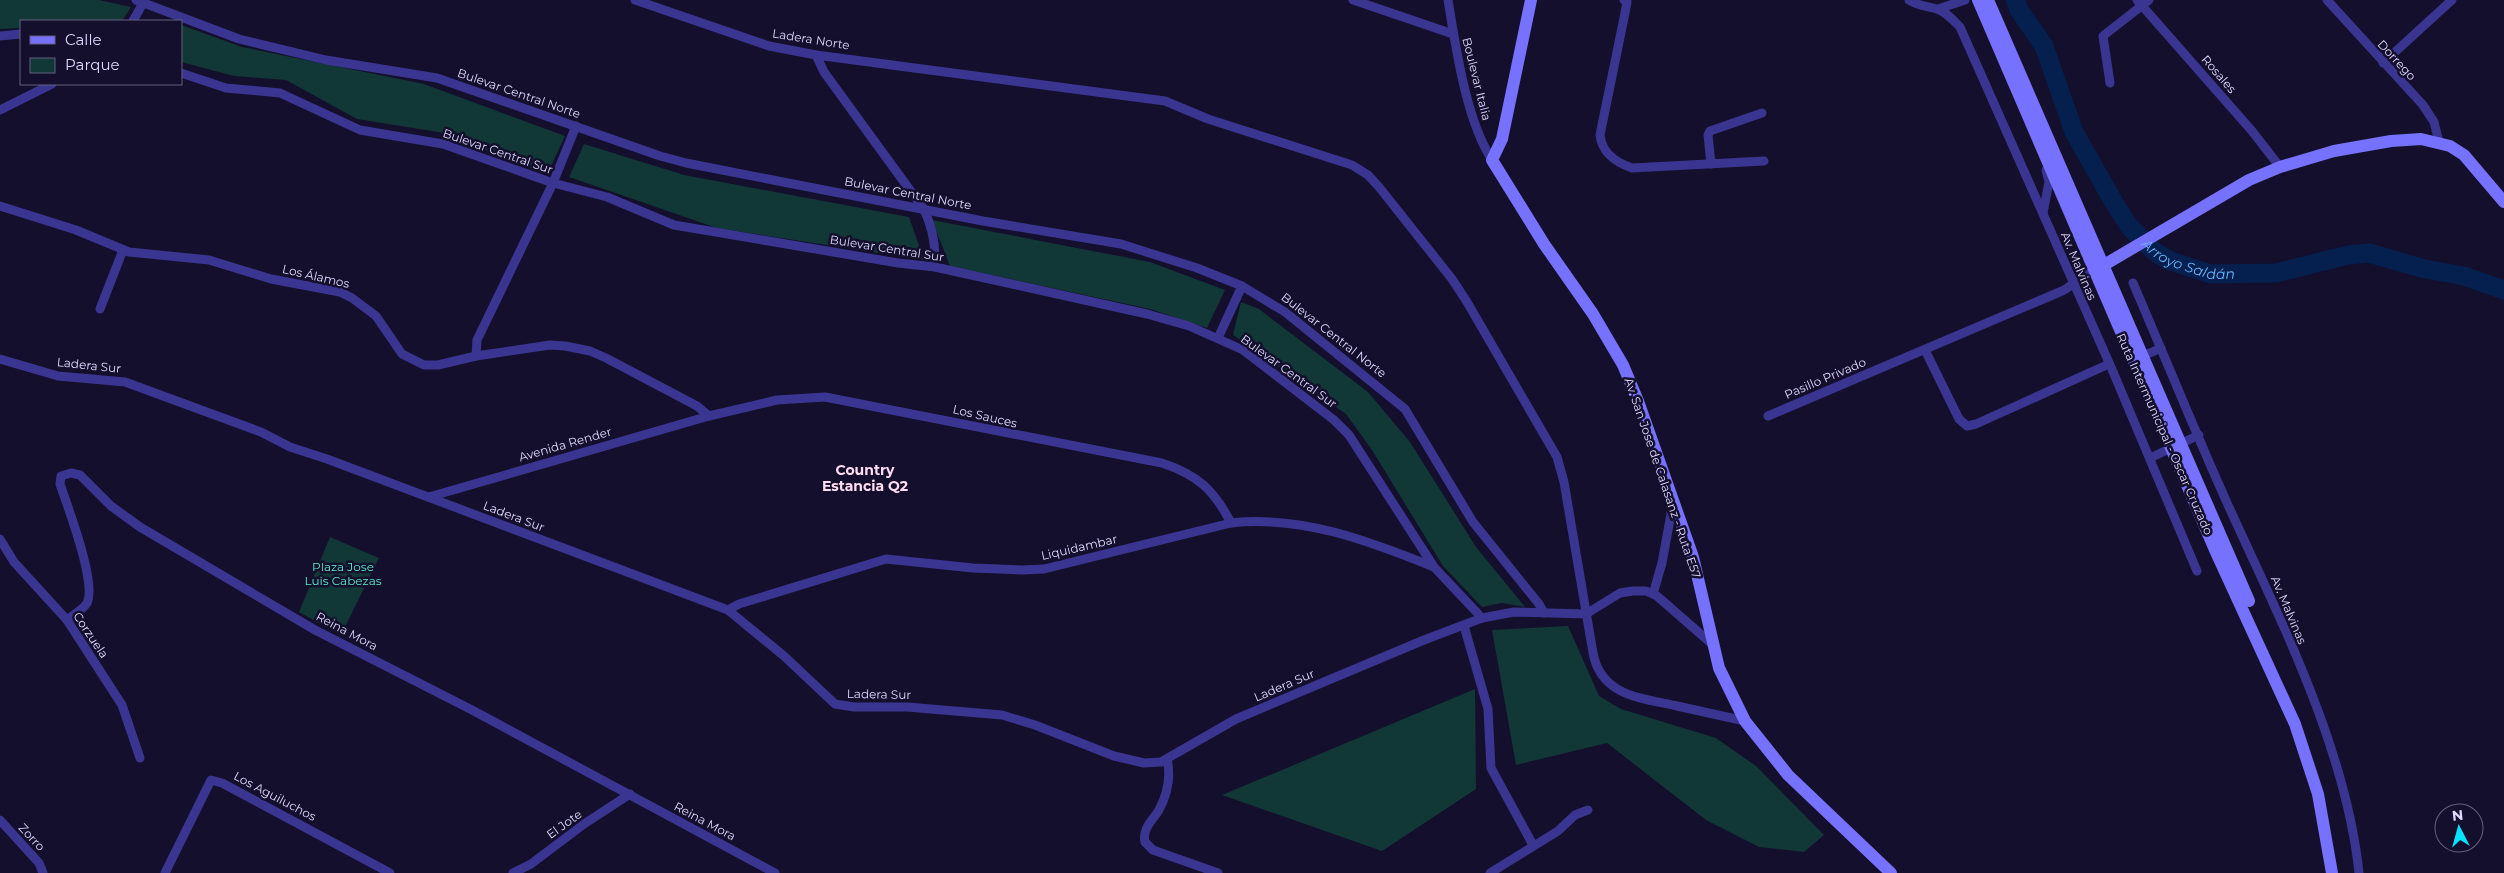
<svg xmlns="http://www.w3.org/2000/svg" width="2504" height="873" font-family="Montserrat,sans-serif">
  <rect width="100%" height="100%" fill="#140f2c"/>
  <g fill="#113736">
    <polygon points="0,0 99,0 131,7 122,21 21,21 21,28 0,29"/>
    <polygon points="181,25 242,47 424,84 565,136 547,175 444,133 357,119 286,80 234,76 181,62"/>
    <polygon points="584,144 684,175 909,217 924,260 717,228 569,177"/>
    <polygon points="932,220 1150,262 1225,290 1207,328 1150,309 950,266"/>
    <polygon points="1241,302 1259,309 1368,392 1410,442 1476,547 1525,607 1502,603 1482,607 1443,566 1372,450 1346,414 1233,335"/>
    <polygon points="330,537 379,558 341,635 299,612"/>
    <polygon points="1568,626 1599,696 1621,709 1716,738 1756,766 1824,835 1804,852 1759,847 1706,820 1607,743 1516,765 1492,630"/>
    <polygon points="1475,689 1476,789 1382,851 1222,795"/>
  </g>
  <g fill="none" stroke-linecap="round" stroke-linejoin="round">
    <path stroke="#051f4e" stroke-width="19" id="s1" d="M 2015,0 L 2019,10 L 2044,46 L 2074,132 L 2113,201 L 2129,226 L 2155,252 L 2170,261 L 2211,274 L 2276,273 L 2348,255 L 2369,253 L 2425,269 L 2464,276 L 2504,290"/>
    <g stroke="#3a3590" stroke-width="9">
      <polyline points="136,0 239,39 326,60 437,78 660,156 686,163 983,221 1121,244 1197,268 1242,286 1285,312 1405,409 1473,522 1539,604 1544,613"/>
      <path d="M 635,0 L 769,46 L 816,55 L 1165,101 L 1208,119 L 1352,165 L 1368,175 L 1379,187 L 1452,279 L 1467,302 L 1557,457 L 1564,482 L 1593,653 C 1601,696 1641,698 1677,706 C 1700,711 1722,716 1745,721"/>
      <polyline points="1353,0 1453,34"/>
      <path d="M 1448,0 C 1456,48 1466,120 1492,160"/>
      <path d="M 1624,0 L 1627,2 L 1626,8 L 1600,135 C 1602,153 1615,162 1632,168 L 1764,161"/>
      <path d="M 1909,0 C 1918,6 1926,6 1937,9 C 1946,12 1953,20 1960,27 L 2111,367 L 2197,571"/>
      <polyline points="2137,0 2252,131 2280,167"/>
      <polyline points="2327,0 2423,105 2434,122 2439,142"/>
      <polyline points="1938,9 1965,0"/>
      <polyline points="133,21 143,3"/>
      <polyline points="0,36 21,34"/>
      <path d="M 816,55 L 824,72 L 923,208 C 933,227 936,246 935,267"/>
      <polyline points="2383,63 2452,0"/>
      <polyline points="181,73 226,88 280,93 360,130 443,144 553,183 607,197 674,225 898,263 935,267 1147,314 1189,326 1243,350 1334,420 1349,435 1434,567 1482,618"/>
      <polyline points="2110,83 2103,36 2149,0"/>
      <polyline points="0,110 52,84"/>
      <polyline points="1711,164 1708,135 1710,131 1762,113"/>
      <polyline points="0,206 76,230 129,252 209,260 271,279 340,292 352,298 376,316 402,354 424,365 438,365 476,356 550,345 565,346 590,351 606,358 697,406 709,416"/>
      <polyline points="2043,213 2049,182 2046,170"/>
      <path d="M 2133,283 C 2165,357 2195,432 2228,505 C 2280,619 2346,748 2359,873"/>
      <polyline points="100,309 123,250"/>
      <polyline points="1218,338 1242,286"/>
      <polyline points="1925,350 1959,419 1967,426 1976,424 2109,364"/>
      <polyline points="476,356 477,340 553,183 576,126"/>
      <polyline points="2143,356 2161,348"/>
      <polyline points="0,359 58,376 125,382 261,432 290,447 327,459 728,610 784,656 835,704 854,707 907,707 1002,715 1035,725 1114,756 1144,763 1161,762 1236,719 1424,640 1482,618 1514,612 1586,614 1620,593 1633,591 1646,591 1657,596 1712,644"/>
      <path d="M 1768,416 L 2062,291 C 2074,285 2081,275 2094,271"/>
      <polyline points="2150,458 2199,435"/>
      <path d="M 429,497 L 709,416 L 777,400 L 825,397 L 1162,463 C 1198,475 1214,490 1231,523"/>
      <polyline points="0,539 14,562 67,620 122,705 140,758"/>
      <polyline points="1653,594 1662,563 1673,503"/>
      <path d="M 728,610 L 739,604 L 886,559 L 973,568 L 1022,570 L 1044,569 L 1231,523 C 1302,515 1369,541 1434,567"/>
      <path d="M 67,620 C 73,615 83,610 87,603 C 97,583 68,508 60,484 L 61,476 L 71,473 L 80,475 L 111,506 L 140,527 L 315,630 L 472,710 L 775,873"/>
      <polyline points="1464,626 1488,709 1491,768 1533,845"/>
      <path d="M 1167,759 C 1171,776 1168,793 1159,810 C 1153,820 1142,828 1145,842 L 1153,850 L 1218,873"/>
      <polyline points="0,820 39,863 43,873"/>
      <polyline points="165,873 211,780 222,783 390,873"/>
      <polyline points="513,873 531,864 584,824 630,794"/>
      <polyline points="1490,873 1558,831 1575,815 1588,810"/>
    </g>
    <g stroke="#7671ff" stroke-width="12">
      <polyline points="1531,0 1502,139 1492,160 1544,244 1593,314 1623,365 1638,401 1693,557 1719,668 1745,721 1788,775 1891,873"/>
      <polyline points="1978,0 2215,550 2295,724 2318,794 2332,873"/>
      <polyline points="1988,0 2249,601"/>
      <polyline points="2097,269 2249,180 2280,167 2334,151 2391,141 2421,139 2450,146 2464,155 2504,202"/>
    </g>
  </g>
  <g text-anchor="middle" dominant-baseline="central" stroke-width="5" stroke-linejoin="round" paint-order="stroke">
    <g font-size="12" fill="#dfdaff" stroke="#140f2c">
      <text transform="translate(811 39) rotate(9)">Ladera Norte</text>
      <text transform="translate(2397 60) rotate(47)">Dorrego</text>
      <text transform="translate(2219 74) rotate(49)">Rosales</text>
      <text transform="translate(1477 79) rotate(76)">Boulevar Italia</text>
      <text transform="translate(519 93) rotate(19)">Bulevar Central Norte</text>
      <text transform="translate(498 151) rotate(19)">Bulevar Central Sur</text>
      <text transform="translate(908 193) rotate(11)">Bulevar Central Norte</text>
      <text transform="translate(887 248) rotate(9)">Bulevar Central Sur</text>
      <text transform="translate(2079 266) rotate(67)">Av. Malvinas</text>
      <text transform="translate(316 276) rotate(13)">Los Álamos</text>
      <text transform="translate(1334 335) rotate(38)">Bulevar Central Norte</text>
      <text transform="translate(89 365) rotate(6)">Ladera Sur</text>
      <text transform="translate(1289 371) rotate(36)">Bulevar Central Sur</text>
      <text transform="translate(1825 378) rotate(-23)">Pasillo Privado</text>
      <text transform="translate(985 416) rotate(13)">Los Sauces</text>
      <text transform="translate(2165 434) rotate(66)">Ruta Intermunicipal - Oscar Cruzado</text>
      <text transform="translate(565 444) rotate(-16)">Avenida Render</text>
      <text transform="translate(1663 478) rotate(71)">Av. San Jose de Calasanz - Ruta E57</text>
      <text transform="translate(514 516) rotate(21)">Ladera Sur</text>
      <text transform="translate(1079 547) rotate(-13)">Liquidambar</text>
      <text transform="translate(2289 610) rotate(67)">Av. Malvinas</text>
      <text transform="translate(347 631) rotate(28)">Reina Mora</text>
      <text transform="translate(91 635) rotate(56)">Corzuela</text>
      <text transform="translate(1284 685) rotate(-23)">Ladera Sur</text>
      <text transform="translate(879 694) rotate(1)">Ladera Sur</text>
      <text transform="translate(275 796) rotate(28)">Los Aguiluchos</text>
      <text transform="translate(705 821) rotate(28)">Reina Mora</text>
      <text transform="translate(564 824) rotate(-36)">El Jote</text>
      <text transform="translate(32 837) rotate(47)">Zorro</text>
    </g>
    <g font-size="12" fill="#59ecc9" stroke="#140f2c">
      <text x="343" y="566">Plaza Jose<tspan x="343" dy="14">Luis Cabezas</tspan></text>
    </g>
    <g font-size="14" font-style="italic" fill="#68b7ff" stroke="#140f2c">
      <text stroke="none"><textPath href="#s1" startOffset="326">Arroyo Saldán</textPath></text>
    </g>
    <g font-size="14" font-weight="bold" fill="#ffdcf2" stroke="#140f2c">
      <text x="865" y="470">Country<tspan x="865" dy="16">Estancia Q2</tspan></text>
    </g>
  </g>
  <rect x="20" y="20" width="162" height="65" fill="#140f2c" stroke="#656080"/>
  <rect x="30" y="36" width="25" height="8" fill="#7671ff" stroke="#656080"/>
  <text x="65" y="45" font-size="15" fill="#dfdaff">Calle</text>
  <rect x="30" y="58" width="25" height="15" fill="#113736" stroke="#656080"/>
  <text x="65" y="70" font-size="15" fill="#dfdaff">Parque</text>
  <g transform="translate(2459 828) rotate(354)"><circle r="24" fill="#140f2c" stroke="#656080"/>
  <path d="M0-4L9 19L0 12L-9 19Z" fill="#06e3ff"/>
  <text y="-8" font-size="14" font-weight="bold" text-anchor="middle" fill="#dfdaff">N</text>
  </g>
</svg>
